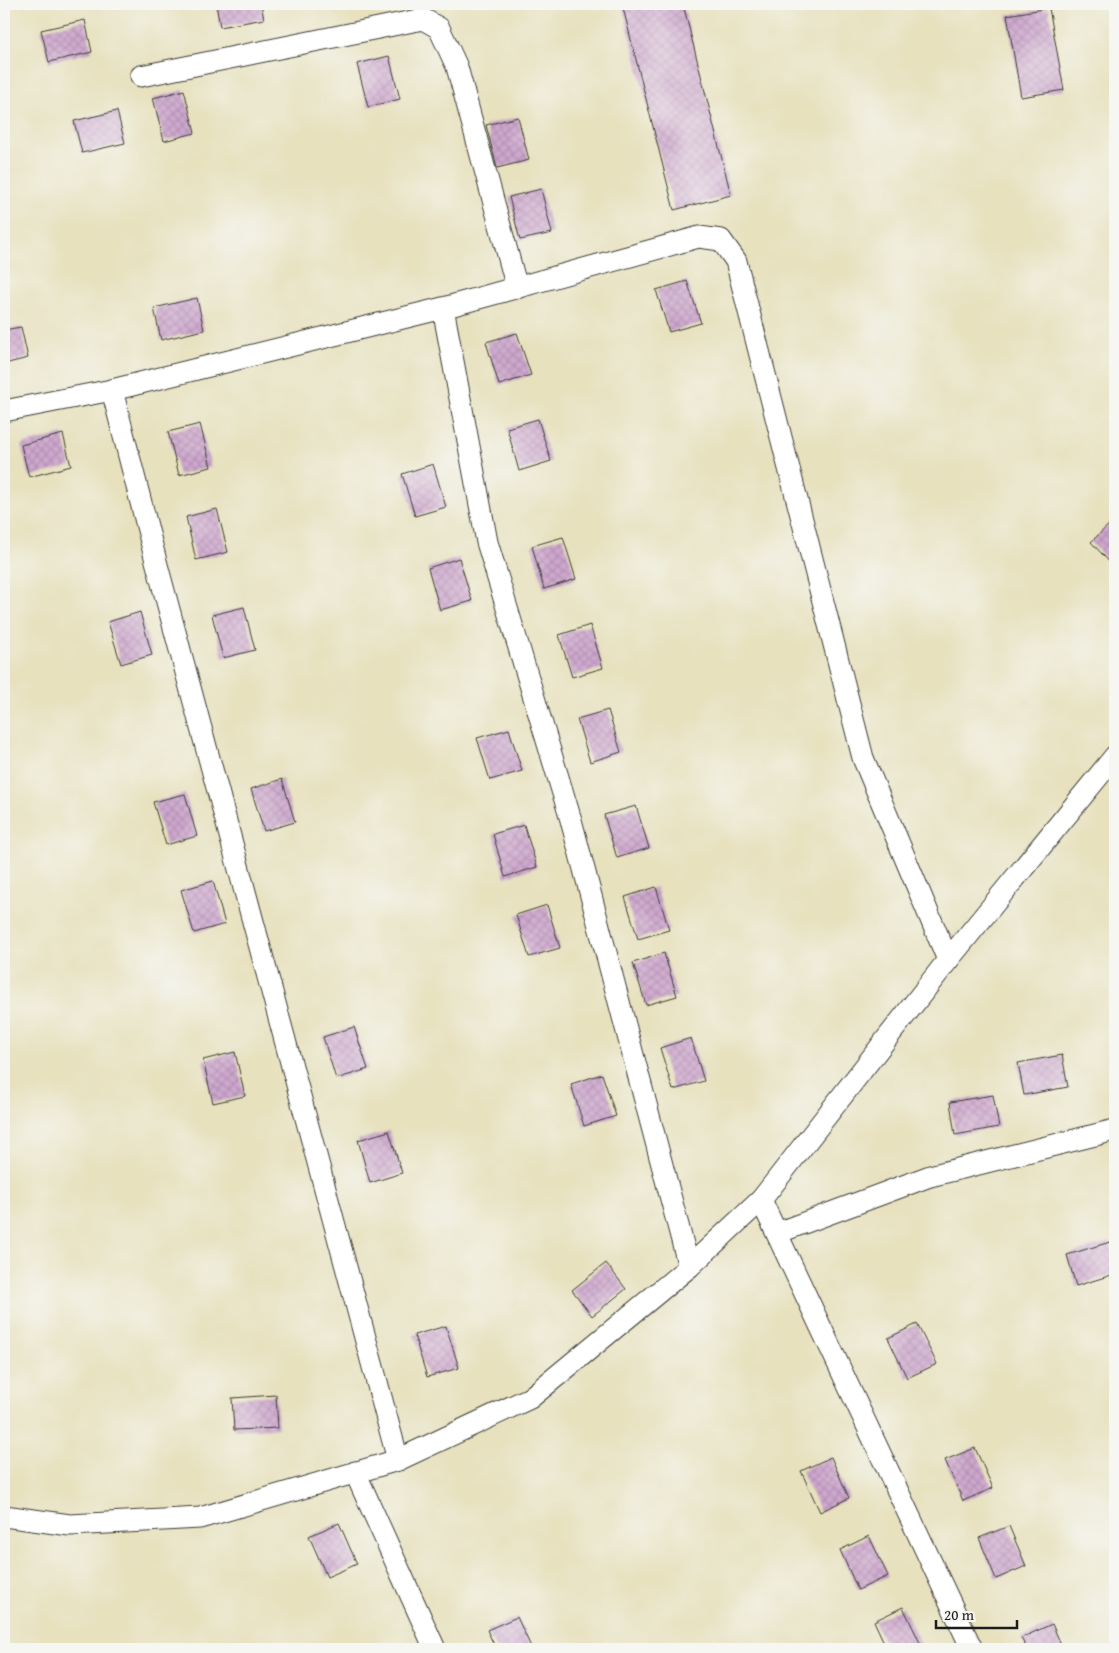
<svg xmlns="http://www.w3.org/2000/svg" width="1119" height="1653" font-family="'Gentium Book Plus',serif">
  <defs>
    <pattern id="building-cross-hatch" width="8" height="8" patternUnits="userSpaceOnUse" patternTransform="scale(1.25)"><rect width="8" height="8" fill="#cea7ce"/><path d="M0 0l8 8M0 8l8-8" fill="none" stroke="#b08fb0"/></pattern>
  </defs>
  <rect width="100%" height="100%" fill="#f6f6f2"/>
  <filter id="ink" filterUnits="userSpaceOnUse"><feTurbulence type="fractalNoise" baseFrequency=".02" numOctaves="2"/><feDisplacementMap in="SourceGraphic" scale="10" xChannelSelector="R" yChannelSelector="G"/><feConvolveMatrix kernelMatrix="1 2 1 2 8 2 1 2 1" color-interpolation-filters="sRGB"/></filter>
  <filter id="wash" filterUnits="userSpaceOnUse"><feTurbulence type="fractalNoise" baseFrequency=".0096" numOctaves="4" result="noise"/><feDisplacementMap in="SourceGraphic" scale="20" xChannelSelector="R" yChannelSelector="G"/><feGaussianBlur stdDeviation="1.12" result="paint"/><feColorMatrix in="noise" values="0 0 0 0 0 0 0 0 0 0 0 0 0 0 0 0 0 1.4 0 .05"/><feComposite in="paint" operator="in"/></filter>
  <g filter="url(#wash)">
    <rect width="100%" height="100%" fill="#e7e1be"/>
    <g id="blocks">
      <g fill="url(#building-cross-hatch)">
        <polygon points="216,4 261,4 264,19 220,27"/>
        <polygon points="622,4 683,4 731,195 674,210"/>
        <polygon points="1049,8 1064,90 1021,97 1007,15"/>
        <polygon points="85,20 92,52 49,62 41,30"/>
        <polygon points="389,56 400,99 368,107 357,64"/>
        <polygon points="184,90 195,133 164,141 153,98"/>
        <polygon points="117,111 125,143 82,153 74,121"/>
        <polygon points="518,117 529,160 497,168 486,125"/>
        <polygon points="541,189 552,233 520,240 509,197"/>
        <polygon points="687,281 701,323 669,332 656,290"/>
        <polygon points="197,298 204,330 161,340 154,308"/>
        <polygon points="21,327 28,358 4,364 4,330"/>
        <polygon points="517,333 531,375 499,385 486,342"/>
        <polygon points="538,419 551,461 519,471 507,428"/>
        <polygon points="200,424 211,467 179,475 168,432"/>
        <polygon points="63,434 71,466 29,477 21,445"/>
        <polygon points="433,464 446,507 415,516 402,474"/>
        <polygon points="217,509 228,552 196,560 186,517"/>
        <polygon points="1115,519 1115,568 1091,542"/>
        <polygon points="563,537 576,579 544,589 532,546"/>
        <polygon points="459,558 472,601 440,610 428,568"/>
        <polygon points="244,607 255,650 223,658 212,615"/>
        <polygon points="140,612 152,655 121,664 108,622"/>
        <polygon points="590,625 603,668 572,677 559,635"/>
        <polygon points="608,710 621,752 590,762 577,719"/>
        <polygon points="509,729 522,771 490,780 477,738"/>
        <polygon points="282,779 295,822 264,831 251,789"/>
        <polygon points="185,794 197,836 166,845 153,802"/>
        <polygon points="636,806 649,848 617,858 604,815"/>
        <polygon points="524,825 537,867 505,877 493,834"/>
        <polygon points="213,881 225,924 194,933 181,890"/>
        <polygon points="656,887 669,930 638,939 625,897"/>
        <polygon points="547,905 560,948 529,957 516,915"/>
        <polygon points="664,953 677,996 646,1005 633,963"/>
        <polygon points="354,1027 368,1069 336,1079 323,1037"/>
        <polygon points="691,1038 704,1081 673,1090 660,1048"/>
        <polygon points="235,1052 245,1096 213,1103 203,1060"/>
        <polygon points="1062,1055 1068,1087 1024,1095 1018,1063"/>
        <polygon points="602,1074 616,1116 584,1126 571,1084"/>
        <polygon points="993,1095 999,1127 955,1135 950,1102"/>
        <polygon points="389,1131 402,1173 370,1183 358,1140"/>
        <polygon points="1110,1242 1115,1261 1115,1274 1076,1286 1067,1255"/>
        <polygon points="606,1263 626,1289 592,1316 572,1290"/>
        <polygon points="917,1324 937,1364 907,1378 888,1338"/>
        <polygon points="446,1326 459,1368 427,1377 414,1335"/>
        <polygon points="276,1395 278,1428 234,1430 232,1398"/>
        <polygon points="975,1448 993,1488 963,1501 945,1460"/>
        <polygon points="831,1457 849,1498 820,1512 801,1471"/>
        <polygon points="339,1523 357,1564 327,1577 309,1536"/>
        <polygon points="1009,1526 1026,1566 996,1579 979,1538"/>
        <polygon points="869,1536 888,1576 858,1590 840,1550"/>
        <polygon points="903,1607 922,1647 917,1649 887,1649 874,1621"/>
        <polygon points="517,1617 532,1649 496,1649 487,1630"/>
        <polygon points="1052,1624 1063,1649 1027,1649 1021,1638"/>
      </g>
    </g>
  </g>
  <g filter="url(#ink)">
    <use href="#blocks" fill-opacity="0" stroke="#3a3a34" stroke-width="1"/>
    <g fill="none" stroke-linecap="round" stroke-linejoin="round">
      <defs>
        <g id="minor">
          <polyline points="141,76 423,19 439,28 457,67 517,288"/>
          <polyline points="443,308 487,542 571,820 689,1267"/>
          <polyline points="112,390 156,561 398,1460"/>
          <polyline points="4,411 112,390 443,308 699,237 721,240 736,261 863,758 948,960"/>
          <polyline points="761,1200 972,1649"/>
          <polyline points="777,1233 930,1176 1115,1130"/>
          <polyline points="355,1472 435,1649"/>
          <polyline points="4,1516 70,1525 200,1518 398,1460 530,1398 689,1267 761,1200 948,960 1115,756"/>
        </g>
      </defs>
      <use href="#minor" stroke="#3a3a34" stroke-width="23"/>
      <use href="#minor" stroke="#fff" stroke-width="21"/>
    </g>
  </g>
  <rect width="1119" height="1653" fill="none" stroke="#f6f6f2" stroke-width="20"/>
  <path d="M936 1620v8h81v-8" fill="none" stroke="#1c1c1c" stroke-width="2.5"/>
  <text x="944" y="1620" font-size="15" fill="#1c1c1c" stroke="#f6f6f2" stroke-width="4" paint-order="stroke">20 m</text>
</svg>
